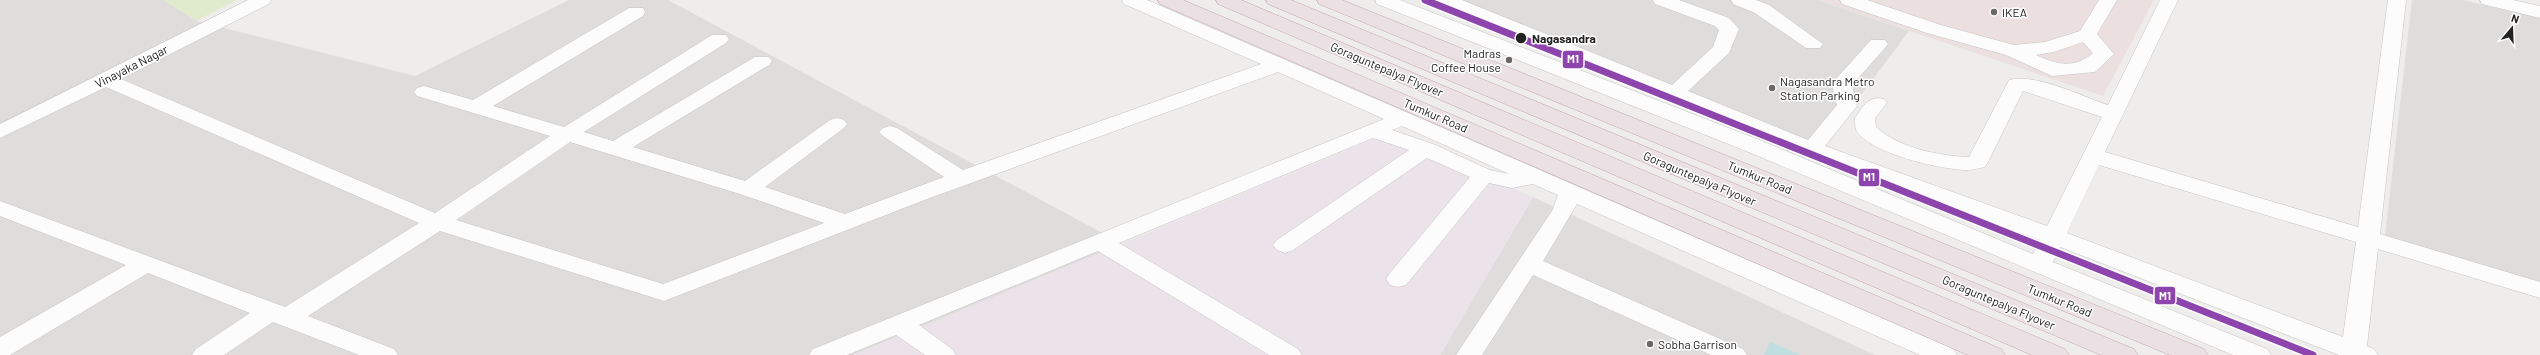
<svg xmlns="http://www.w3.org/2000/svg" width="2540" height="355" font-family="Barlow,sans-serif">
  <rect width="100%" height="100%" fill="#efedeb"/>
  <g fill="#dfdddc">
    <polygon points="0,0 164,0 196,21 415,76 569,0 668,0 1123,244 853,355 0,355"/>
    <polygon points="2412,0 2463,0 2540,18 2540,282 2385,236"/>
    <polygon points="1533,197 1875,355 1440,355"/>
  </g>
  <polygon fill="#ecdfdf" points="1817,0 2154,0 2103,96"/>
  <polygon fill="#ece3ea" points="1388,133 1533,197 1440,355 853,355"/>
  <polygon fill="#dedddc" points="1456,0 1817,0 1909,31 1823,146"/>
  <polygon fill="#e0eacc" points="164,0 237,0 196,21"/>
  <polygon fill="#c0dee0" points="1770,342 1801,355 1764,355"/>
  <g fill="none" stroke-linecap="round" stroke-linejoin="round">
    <defs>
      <g id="minor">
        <path d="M 248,0 L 271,0 L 269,4 L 121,79 L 435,213 L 550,136 L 417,96 L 414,92 L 417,88 L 424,86 L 473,100 L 629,8 L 643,8 L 645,12 L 643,16 L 493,106 L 564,127 L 712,35 L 726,35 L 729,39 L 726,43 L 584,132 L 613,141 L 755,57 L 769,57 L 772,61 L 769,65 L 633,147 L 745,181 L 830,120 L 837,118 L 844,120 L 847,124 L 844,128 L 765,187 L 845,214 L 944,177 L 883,136 L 879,132 L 883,128 L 890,126 L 897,128 L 963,170 L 1261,64 L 1124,4 L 1122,0 L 1147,0 L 1953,349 L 1957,355 L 1920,355 L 1577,204 L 1543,261 L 1743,349 L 1747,355 L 1711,355 L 1533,275 L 1482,355 L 1456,355 L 1552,211 L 1558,195 L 1533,184 L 1512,188 L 1489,183 L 1406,285 L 1398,287 L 1390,285 L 1386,279 L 1390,273 L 1470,177 L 1427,158 L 1293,250 L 1285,253 L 1277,250 L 1273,245 L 1277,240 L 1409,150 L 1373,138 L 1119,243 L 1298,349 L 1302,355 L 1269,355 L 1098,251 L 919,325 L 952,349 L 956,355 L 925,355 L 896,335 L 847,355 L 809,355 L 813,349 L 1384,119 L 1278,72 L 927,199 L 664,301 L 440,231 L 308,316 L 394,349 L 398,355 L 359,355 L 273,322 L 224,355 L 192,355 L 196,349 L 250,313 L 148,273 L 10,355 L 0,355 L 0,337 L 126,265 L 0,216 L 0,201 L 285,307 L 419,223 L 106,87 L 0,138 L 0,124 ZM 1402,126 L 1509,174 L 1490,170 L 1433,144 L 1392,130 ZM 570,142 L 740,194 L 824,223 L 663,284 L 456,220 Z"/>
        <path d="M 1375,0 L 1400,0 L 1762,141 L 2033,254 L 2040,240 L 1804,154 L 1439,4 L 1437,0 L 1462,0 L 1672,85 L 1713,47 L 1719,30 L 1715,26 L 1655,4 L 1653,0 L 1679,0 L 1729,18 L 1739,29 L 1729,53 L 1688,91 L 1808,140 L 1837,105 L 1832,84 L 1835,80 L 1871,40 L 1885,40 L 1888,44 L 1885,48 L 1852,85 L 1857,106 L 1825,146 L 2047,226 L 2102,117 L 2023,91 L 1988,162 L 1985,167 C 1979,168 1973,170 1967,170 C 1942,170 1868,153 1856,130 C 1855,127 1855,122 1855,118 C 1863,106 1869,95 1884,99 L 1887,103 L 1875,118 L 1876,127 C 1899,148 1939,156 1969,157 L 2009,80 C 2036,73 2081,96 2108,105 L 2160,0 L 2178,0 L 2105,152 L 2358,227 L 2388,0 L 2406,0 L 2380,234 L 2540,282 L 2540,298 L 2378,249 L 2367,346 L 2374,349 L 2378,355 L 2339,355 L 2060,247 L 2053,262 L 2267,349 L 2271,355 L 2233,355 L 1746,151 L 1377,4 ZM 2099,165 L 2356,242 L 2343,337 L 2067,233 Z"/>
        <polygon points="1731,0 1756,0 1769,5 1823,44 1820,48 1806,48 1755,13 1733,4"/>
        <path d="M 1840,0 L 1867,0 L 1941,25 L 2014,45 L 2045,42 L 2080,31 L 2099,0 L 2117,0 L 2097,34 L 2114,54 L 2095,72 L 2052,76 L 2006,55 L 1927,33 L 1842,4 ZM 2083,42 L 2093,53 C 2074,69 2057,65 2036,55 L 2054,52 Z"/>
        <polygon points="2480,0 2513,0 2540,6 2540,18 2482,4"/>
      </g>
      <g id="highway">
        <polygon points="1158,0 1183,0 2001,349 2005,355 1968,355 1160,4"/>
        <polygon points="1216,0 1241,0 2065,349 2069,355 2032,355 1218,4"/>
        <polygon points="1266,0 1291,0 2134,349 2138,355 2101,355 1268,4"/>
        <polygon points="1317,0 1342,0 2204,349 2208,355 2170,355 1319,4"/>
      </g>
    </defs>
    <use href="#minor" stroke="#c5c4c3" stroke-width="1"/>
    <use href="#highway" stroke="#c3a3b1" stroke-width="1"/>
    <use href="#minor" fill="#fdfcfc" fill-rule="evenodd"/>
    <use href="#highway" fill="#ebe1e4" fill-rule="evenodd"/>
    <defs>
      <polyline id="metro-1" points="1425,0 2313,355"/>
    </defs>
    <use href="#metro-1" stroke="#fff" stroke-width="10"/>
    <use href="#metro-1" stroke="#8e44ad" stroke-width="7"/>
  </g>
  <g fill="#6a6968" stroke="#fff" stroke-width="1.5">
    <circle cx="1994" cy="12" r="4"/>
    <circle cx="1509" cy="60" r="4"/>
    <circle cx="1772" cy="88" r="4"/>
    <circle cx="1650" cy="344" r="4"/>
  </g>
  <circle fill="#222" stroke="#fff" stroke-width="1.5" cx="1521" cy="38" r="6"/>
  <g text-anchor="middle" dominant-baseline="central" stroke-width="3" stroke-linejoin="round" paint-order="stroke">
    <g font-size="12" fill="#222" stroke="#fff" text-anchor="start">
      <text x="2002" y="12">IKEA</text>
      <text x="1501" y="53" text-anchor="end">Madras<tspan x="1501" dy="14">Coffee House</tspan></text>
      <text x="1780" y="81">Nagasandra Metro<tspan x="1780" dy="14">Station Parking</tspan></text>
      <text x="1658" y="344">Sobha Garrison</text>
    </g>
    <g font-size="12" font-weight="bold" fill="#222" stroke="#fff" text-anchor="start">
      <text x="1532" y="38">Nagasandra</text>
    </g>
    <g font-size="12" fill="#222" stroke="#fff">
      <text transform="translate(131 66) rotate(-27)">Vinayaka Nagar</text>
      <text transform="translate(1387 69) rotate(23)">Goraguntepalya Flyover</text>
      <text transform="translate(1436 115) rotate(23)">Tumkur Road</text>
      <text transform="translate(1760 177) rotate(22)">Tumkur Road</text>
      <text transform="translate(1700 178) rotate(23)">Goraguntepalya Flyover</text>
      <text transform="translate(2060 300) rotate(22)">Tumkur Road</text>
      <text transform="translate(1999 302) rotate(23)">Goraguntepalya Flyover</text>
    </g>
  </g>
  <g stroke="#fff" stroke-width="1.5">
    <rect x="1562" y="50" width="22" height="19" rx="4" fill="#8e44ad"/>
    <rect x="1858" y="168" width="22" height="19" rx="4" fill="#8e44ad"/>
    <rect x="2154" y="286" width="22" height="19" rx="4" fill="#8e44ad"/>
  </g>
  <g font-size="11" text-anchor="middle" font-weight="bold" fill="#fff">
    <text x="1573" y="63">M1</text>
    <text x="1869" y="181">M1</text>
    <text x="2165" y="300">M1</text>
  </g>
  <g transform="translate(2512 28) rotate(19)" stroke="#ffffff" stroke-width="3" paint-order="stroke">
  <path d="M0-3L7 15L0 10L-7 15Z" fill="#222222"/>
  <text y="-6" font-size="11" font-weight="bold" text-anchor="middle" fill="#222222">N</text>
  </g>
</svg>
